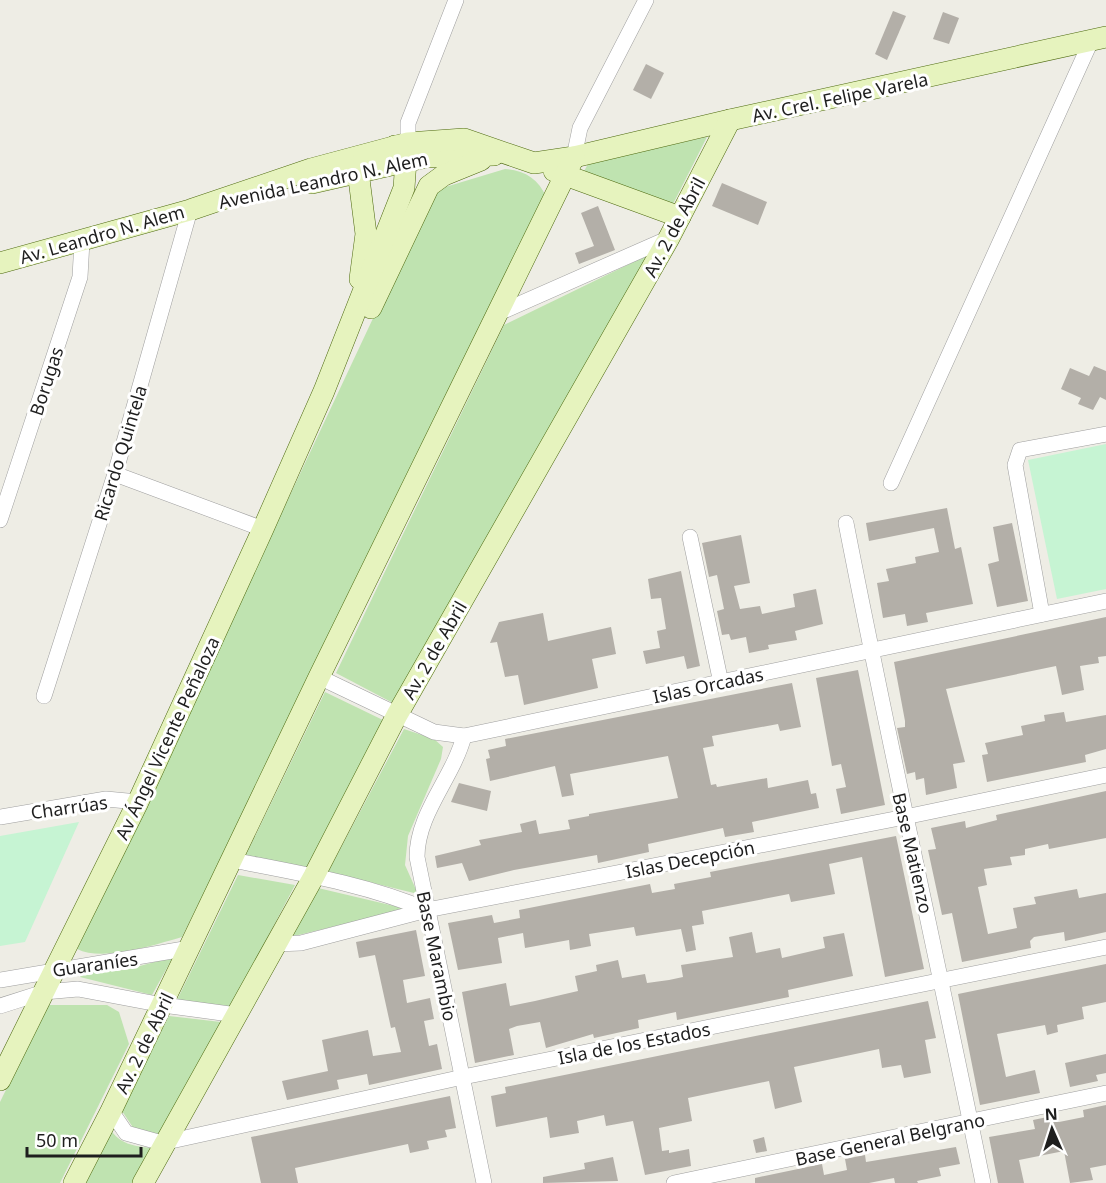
<svg xmlns="http://www.w3.org/2000/svg" width="1106" height="1183" font-family="'Noto Sans',sans-serif">
  <rect width="100%" height="100%" fill="#eeede5"/>
  <g fill="#bfe3b0">
    <polygon points="707,137 673,204 582,175 589,162"/>
    <path d="M 505,169 C 524,170 539,179 546,197 L 182,937 C 154,945 103,962 77,949 L 429,199 L 442,188 Z"/>
    <polygon points="654,252 393,703 336,673 504,325"/>
    <polygon points="325,692 385,721 306,868 246,855"/>
    <polygon points="404,729 434,739 443,747 441,759 408,836 405,865 418,894 328,872"/>
    <polygon points="238,875 295,885 231,1007 177,1000"/>
    <polygon points="318,888 407,909 290,937"/>
    <polygon points="173,957 152,995 80,977 82,971 125,970"/>
    <polygon points="48,1005 107,1005 119,1012 129,1044 60,1183 0,1183 0,1102"/>
    <polygon points="169,1016 221,1022 158,1137 134,1129 122,1111"/>
    <path d="M 110,1129 C 120,1144 133,1146 151,1148 L 133,1183 L 83,1183 Z"/>
  </g>
  <g fill="#c6f4d3">
    <polygon points="1106,444 1106,589 1057,599 1028,460"/>
    <polygon points="79,822 25,942 0,946 0,836"/>
  </g>
  <g fill="#b3afa8">
    <polygon points="893,11 906,16 887,60 875,54"/>
    <polygon points="943,12 959,18 949,44 933,39"/>
    <polygon points="646,64 664,73 651,99 633,90"/>
    <polygon points="722,183 767,202 758,225 712,206"/>
    <polygon points="598,206 615,250 579,264 575,253 594,246 581,213"/>
    <polygon points="1094,366 1106,371 1106,400 1100,397 1093,410 1078,404 1081,398 1061,389 1070,368 1089,376"/>
    <polygon points="947,508 955,549 961,547 973,604 926,613 928,622 907,626 905,614 883,618 877,583 889,581 886,569 916,563 915,557 939,552 934,528 869,541 866,523"/>
    <polygon points="1012,523 1028,601 997,607 988,564 999,561 993,527"/>
    <polygon points="741,535 750,583 734,586 740,609 760,606 762,614 795,607 793,594 816,589 823,624 795,631 797,640 768,645 769,649 749,653 746,637 731,640 729,634 722,635 717,611 724,609 717,575 709,577 702,543"/>
    <polygon points="681,571 700,666 687,669 684,656 646,664 643,651 660,648 657,631 666,629 661,598 651,599 648,579"/>
    <polygon points="543,613 548,641 611,627 616,654 592,659 598,688 524,705 518,675 505,677 497,642 490,643 499,622"/>
    <polygon points="1106,617 1106,656 1098,657 1099,663 1080,666 1084,690 1062,695 1056,666 946,689 965,762 953,764 957,788 926,795 924,778 916,780 915,772 907,774 897,728 905,727 905,721 894,662"/>
    <polygon points="858,670 885,805 841,814 836,789 846,787 841,764 832,766 816,678"/>
    <polygon points="792,683 801,727 780,731 778,724 712,736 714,746 703,748 711,785 716,784 717,787 767,778 768,788 808,780 811,794 816,793 819,808 752,822 754,832 725,837 723,828 648,844 649,852 598,863 597,855 514,870 469,881 462,863 437,868 435,856 481,845 479,840 522,832 520,824 536,820 539,834 570,829 568,820 589,816 589,814 678,798 668,756 570,774 574,795 562,797 555,766 490,781 486,759 490,758 488,750 506,746 505,739"/>
    <polygon points="1064,712 1066,722 1106,715 1106,749 1085,755 1086,762 987,782 982,755 988,754 985,743 1023,735 1021,726 1045,721 1044,715"/>
    <polygon points="459,783 491,791 487,811 451,802"/>
    <polygon points="1106,791 1106,838 1049,849 1048,844 1025,849 1025,855 1010,857 1012,865 984,869 987,885 978,887 988,934 1017,928 1013,908 1036,904 1034,897 1077,889 1079,898 1106,893 1106,932 1065,941 1064,932 1034,937 1030,941 1031,948 962,962 952,913 942,915 928,850 936,849 931,828 965,821 966,828 997,820 996,815"/>
    <polygon points="896,836 924,969 885,977 862,857 829,864 835,894 791,902 789,894 702,911 704,924 692,926 696,950 686,952 681,929 636,936 634,927 589,934 591,946 570,950 569,940 525,948 523,933 498,938 502,963 458,970 448,923 492,915 494,923 520,918 519,910 650,884 652,893 675,889 674,884 711,877 710,872"/>
    <polygon points="416,930 425,976 403,980 407,1003 430,998 434,1019 424,1021 429,1046 437,1044 442,1069 369,1085 367,1074 337,1080 339,1089 287,1100 282,1081 328,1071 322,1040 368,1030 373,1056 401,1052 395,1027 391,1028 375,955 359,958 356,942"/>
    <polygon points="752,932 756,953 780,948 782,958 825,948 823,937 844,933 853,976 788,990 789,997 677,1020 676,1012 638,1020 639,1028 594,1038 593,1034 546,1048 540,1022 517,1026 509,1029 514,1055 475,1063 462,992 506,983 510,1006 535,1001 578,991 575,976 597,971 596,965 618,960 622,978 645,974 647,983 669,980 683,977 681,965 733,957 729,937"/>
    <polygon points="1106,964 1106,1002 1082,1007 1084,1019 1057,1025 1058,1032 1047,1035 1045,1025 997,1034 1006,1077 1035,1070 1040,1093 980,1105 958,994"/>
    <polygon points="928,1001 936,1038 925,1040 931,1073 904,1078 901,1065 882,1068 879,1049 794,1067 802,1102 775,1109 769,1081 688,1098 692,1121 659,1128 662,1151 669,1150 669,1153 689,1149 691,1166 645,1175 633,1121 606,1126 604,1115 577,1121 579,1133 550,1138 547,1117 496,1127 491,1096 506,1093 505,1087"/>
    <polygon points="1106,1054 1106,1073 1096,1075 1098,1081 1070,1087 1065,1063"/>
    <polygon points="450,1096 456,1128 445,1130 447,1137 427,1141 429,1149 410,1153 408,1144 295,1168 298,1183 261,1183 251,1137"/>
    <polygon points="1106,1105 1106,1165 1090,1168 1093,1180 1070,1183 1064,1151 1019,1160 1024,1183 998,1183 989,1137 1035,1129 1033,1120 1057,1115 1059,1122 1084,1117 1083,1110"/>
    <polygon points="764,1137 767,1151 756,1153 753,1140"/>
    <polygon points="956,1147 960,1164 939,1168 941,1176 917,1181 918,1183 895,1183 894,1178 869,1183 755,1183 755,1178 822,1164 824,1175 847,1170 845,1159 865,1155 866,1162"/>
    <polygon points="613,1157 618,1181 543,1183 543,1177 585,1169 584,1163"/>
  </g>
  <g fill="none" stroke-linecap="round" stroke-linejoin="round">
    <defs>
      <g id="street">
        <polyline points="408,143 408,123 456,0"/>
        <polyline points="574,157 580,128 646,0"/>
        <polyline points="499,313 669,238"/>
        <polyline points="115,474 263,529"/>
        <polyline points="891,483 1091,41"/>
        <polyline points="0,520 80,277 82,241"/>
        <path d="M 846,523 C 889,744 938,963 983,1183"/>
        <polyline points="690,537 721,683"/>
        <polyline points="1042,614 1015,465 1020,450 1106,434"/>
        <polyline points="319,677 434,732 464,736 1106,601"/>
        <polyline points="44,696 115,474 190,210"/>
        <path d="M 464,736 C 453,778 417,813 417,857 L 484,1183"/>
        <polyline points="0,817 106,799 138,802"/>
        <path d="M 232,860 C 298,873 366,884 427,910"/>
        <polyline points="276,944 301,943 427,910 905,817 1106,775"/>
        <polyline points="0,980 190,948"/>
        <polyline points="0,1006 44,992 78,989 163,1005 237,1015"/>
        <polyline points="111,1111 126,1133 162,1143 463,1077 1106,947"/>
        <polyline points="674,1183 1106,1093"/>
      </g>
      <g id="secondary">
        <polyline points="554,171 680,217"/>
        <polyline points="312,183 426,157 494,155"/>
        <polyline points="0,263 190,210 311,169 408,143 464,139 534,163 574,157 730,120 1106,37"/>
        <polyline points="360,279 366,234 358,171 363,160"/>
        <polyline points="371,308 429,186 444,175 481,160"/>
        <polyline points="0,1080 138,802 263,529 324,391 404,188 406,160 395,146"/>
        <polyline points="74,1183 111,1111 319,677 574,157"/>
        <polyline points="143,1183 314,876 397,715 669,238 730,120"/>
      </g>
    </defs>
    <use href="#street" stroke="#9f9f9f" stroke-width="16"/>
    <use href="#secondary" stroke="#4e6a10" stroke-width="22"/>
    <use href="#street" stroke="#fff" stroke-width="15"/>
    <use href="#secondary" stroke="#e6f3be" stroke-width="21"/>
  </g>
  <g text-anchor="middle" dominant-baseline="central" stroke-width="6" stroke-linejoin="round" paint-order="stroke">
    <g font-size="18" fill="#1e1e1e" stroke="#fff">
      <text transform="translate(840 97) rotate(-12)">Av. Crel. Felipe Varela</text>
      <text transform="translate(323 180) rotate(-12)">Avenida Leandro N. Alem</text>
      <text transform="translate(674 227) rotate(-62)">Av. 2 de Abril</text>
      <text transform="translate(102 234) rotate(-16)">Av. Leandro N. Alem</text>
      <text transform="translate(46 381) rotate(-72)">Borugas</text>
      <text transform="translate(120 453) rotate(-73)">Ricardo Quintela</text>
      <text transform="translate(434 650) rotate(-60)">Av. 2 de Abril</text>
      <text transform="translate(708 685) rotate(-12)">Islas Orcadas</text>
      <text transform="translate(167 738) rotate(-65)">Av Ángel Vicente Peñaloza</text>
      <text transform="translate(69 807) rotate(-8)">Charrúas</text>
      <text transform="translate(913 853) rotate(77)">Base Matienzo</text>
      <text transform="translate(690 859) rotate(-11)">Islas Decepción</text>
      <text transform="translate(437 956) rotate(78)">Base Marambio</text>
      <text transform="translate(95 964) rotate(-8)">Guaraníes</text>
      <text transform="translate(144 1043) rotate(-64)">Av. 2 de Abril</text>
      <text transform="translate(634 1043) rotate(-11)">Isla de los Estados</text>
      <text transform="translate(890 1139) rotate(-12)">Base General Belgrano</text>
    </g>
  </g>
  <g transform="translate(1052 1129) rotate(357)" stroke="#ffffff" stroke-width="4.5" paint-order="stroke">
  <path d="M0-4.5L10 22L0 15L-10 22Z" fill="#1e1e1e"/>
  <text y="-9" font-size="16" font-weight="bold" text-anchor="middle" fill="#1e1e1e">N</text>
  </g>
  <path d="M27 1147v9h114v-9" fill="none" stroke="#1e1e1e" stroke-width="3"/>
  <text x="36" y="1147" font-size="18" fill="#1e1e1e" stroke="#ffffff" stroke-width="4.5" paint-order="stroke">50 m</text>
</svg>
